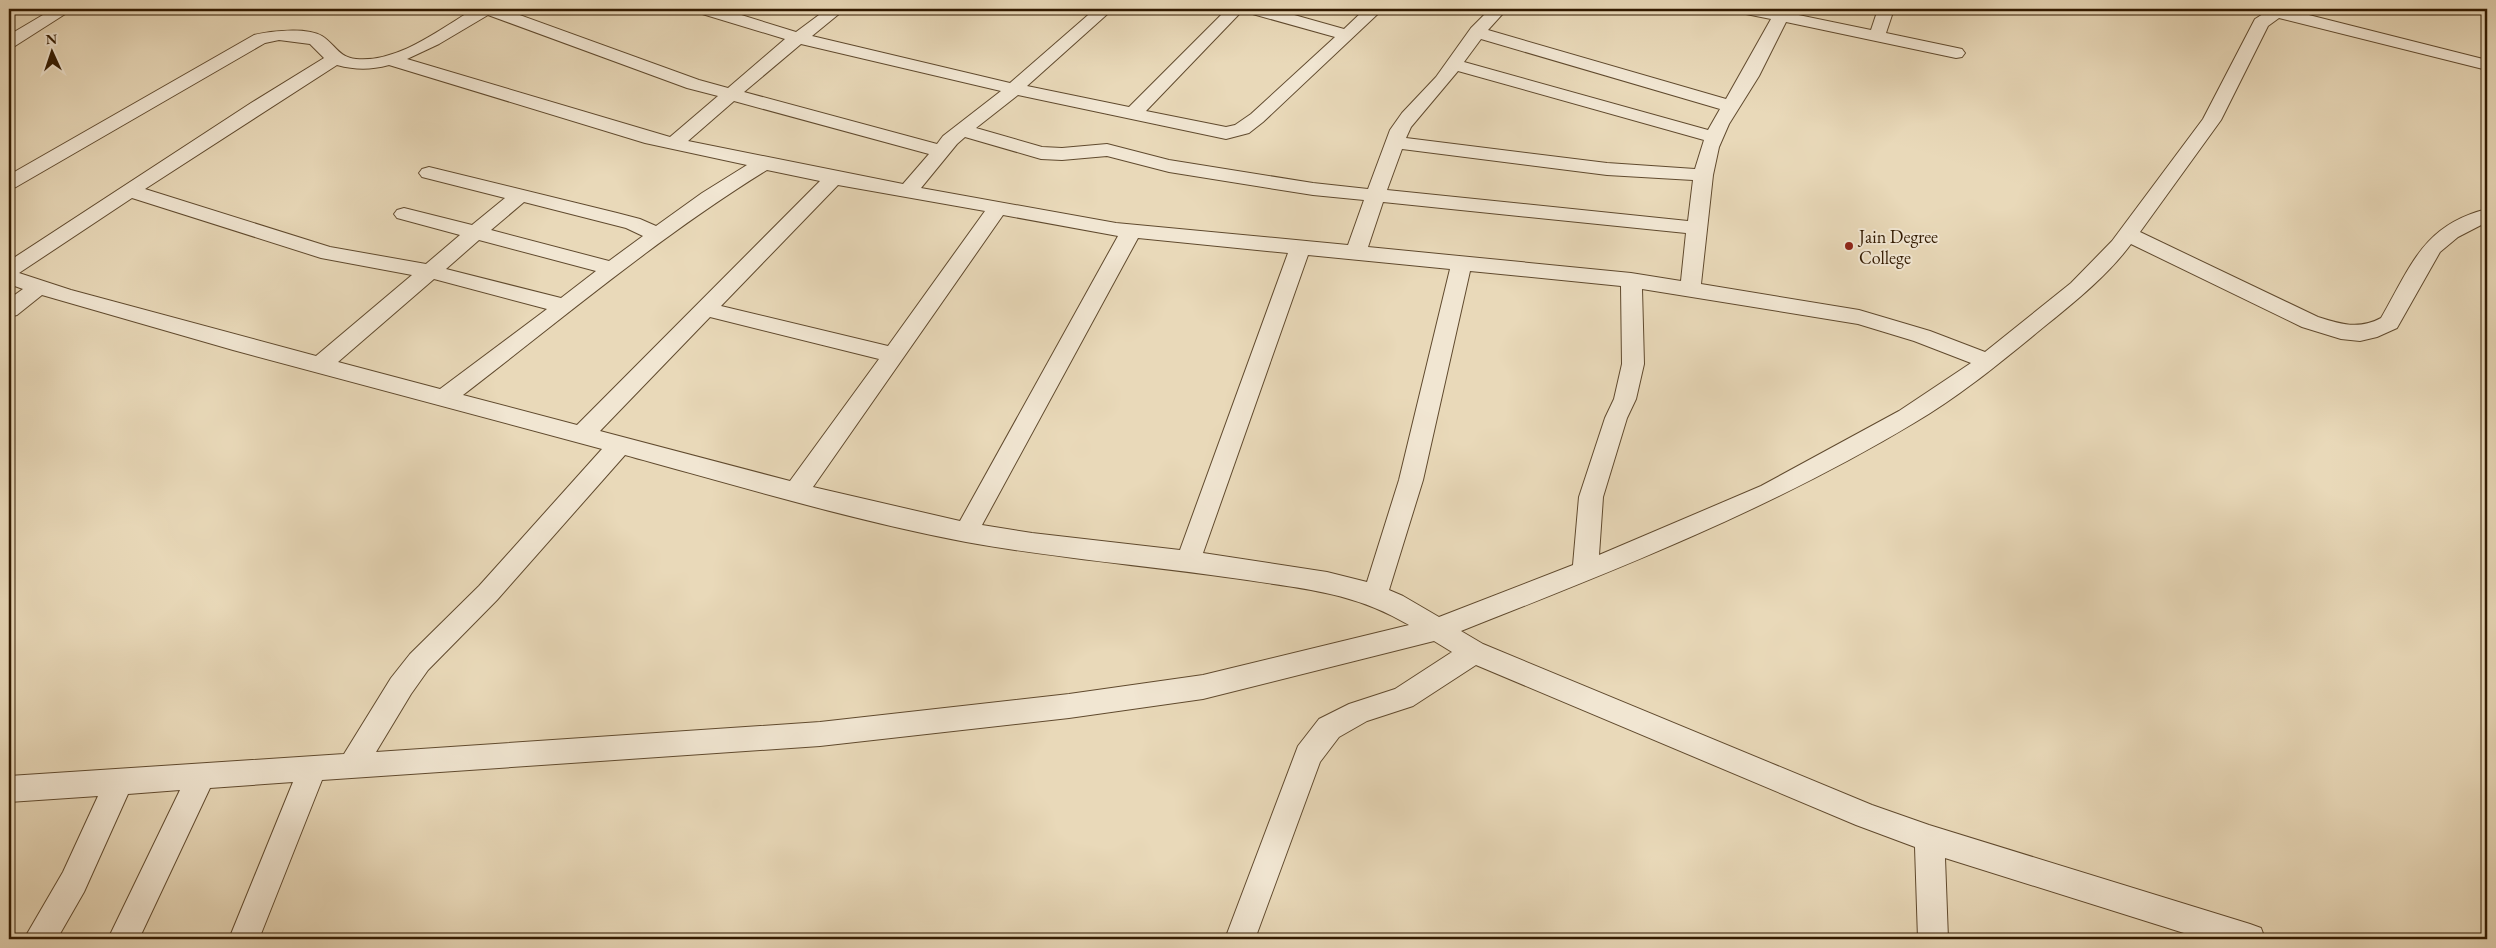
<svg xmlns="http://www.w3.org/2000/svg" width="2496" height="948" font-family="'EB Garamond',serif">
  <rect width="100%" height="100%" fill="#e9d9b9"/>
  <filter id="stains"><feTurbulence type="fractalNoise" baseFrequency=".004" numOctaves="4"/><feColorMatrix values="0 0 0 0 .2 0 0 0 0 .09 0 0 0 0 .02 0 0 0 .5 -.17"/></filter>
  <radialGradient id="worn" r=".72"><stop offset=".6" stop-color="#630" stop-opacity="0"/><stop offset="1" stop-color="#630" stop-opacity=".3"/></radialGradient>
  <g fill="none" stroke-linecap="round" stroke-linejoin="round">
    <defs>
      <g id="minor">
        <polygon points="53,9 73,9 15,46 9,47 9,35"/>
        <path d="M 474,9 L 503,9 L 699,80 L 728,88 L 785,39 L 699,13 L 697,9 L 722,9 L 796,32 L 827,9 L 845,9 L 812,36 L 1010,83 L 1095,9 L 1113,9 L 1027,86 L 1129,107 L 1227,9 L 1244,9 L 1146,111 L 1226,127 L 1235,125 L 1251,114 L 1335,37 L 1249,13 L 1247,9 L 1273,9 L 1344,29 L 1365,9 L 1383,9 L 1263,122 L 1249,133 L 1226,139 L 1018,95 L 976,128 L 1042,147 L 1062,148 L 1107,144 L 1169,160 L 1313,183 L 1368,189 L 1390,130 L 1402,113 L 1436,77 L 1471,28 L 1490,9 L 1507,9 L 1488,30 L 1726,99 L 1771,19 L 1741,13 L 1739,9 L 1770,9 L 1871,30 L 1878,9 L 1894,9 L 1886,33 L 1962,49 L 1965,53 L 1962,57 L 1956,58 L 1786,22 L 1759,76 L 1729,124 L 1719,147 L 1713,175 L 1701,284 L 1859,310 L 1930,331 L 1985,352 L 2071,283 L 2112,241 L 2203,119 L 2255,19 L 2271,9 L 2294,9 L 2293,11 L 2487,60 L 2487,70 L 2279,18 L 2268,26 L 2221,120 L 2140,232 L 2318,317 C 2340,324 2359,330 2381,318 C 2411,266 2423,225 2487,209 L 2487,222 L 2458,237 L 2440,252 L 2397,328 L 2377,337 L 2360,341 L 2341,339 L 2302,327 L 2131,244 C 2105,279 2068,307 2034,335 C 1996,366 1957,398 1914,423 C 1771,509 1616,570 1461,631 L 1483,644 L 1872,805 L 1929,825 L 2250,924 L 2261,928 L 2265,939 L 2203,939 L 1945,858 L 1948,939 L 1918,939 L 1915,847 L 1856,825 L 1476,665 L 1413,706 L 1367,721 L 1339,737 L 1320,762 L 1255,939 L 1225,939 L 1298,746 L 1319,719 L 1349,704 L 1395,689 L 1452,652 L 1434,641 L 1203,699 L 1069,718 L 820,746 L 322,780 L 259,939 L 229,939 L 293,782 L 210,788 L 139,939 L 108,939 L 180,790 L 128,794 L 84,892 L 57,939 L 24,939 L 63,872 L 98,796 L 9,802 L 9,776 L 344,754 L 391,678 L 410,654 L 479,586 L 602,449 L 233,350 L 42,295 L 17,315 L 9,317 L 9,299 L 23,289 L 9,284 L 9,261 L 251,103 L 324,58 L 310,44 L 279,40 L 265,43 L 16,187 L 9,189 L 9,175 L 254,35 C 270,31 307,27 322,36 C 335,44 338,57 356,59 C 398,63 440,29 474,9 ZM 488,15 L 687,88 L 718,96 L 670,137 L 407,59 L 439,44 ZM 1481,39 L 1720,109 L 1708,130 L 1464,62 ZM 801,44 L 1001,91 L 943,136 L 937,144 L 744,92 ZM 337,65 C 356,70 370,70 389,65 L 645,143 L 747,165 L 702,193 L 656,226 L 640,219 L 617,213 L 429,167 L 422,169 L 419,173 L 422,177 L 505,198 L 472,225 L 404,208 L 397,210 L 394,214 L 397,218 L 460,235 L 426,264 L 330,247 L 145,189 ZM 1458,71 L 1704,140 L 1695,169 L 1607,163 L 1406,138 L 1411,127 ZM 734,101 L 929,154 L 903,184 L 688,141 ZM 965,137 L 1041,159 L 1062,160 L 1107,156 L 1169,172 L 1313,195 L 1364,200 L 1348,245 L 1116,223 L 921,188 L 957,144 ZM 1402,149 L 1607,175 L 1693,180 L 1688,221 L 1387,190 ZM 767,170 L 820,181 L 577,425 L 463,395 C 563,318 660,236 767,170 ZM 838,185 L 985,211 L 888,346 L 721,306 ZM 132,198 L 321,258 L 412,275 L 316,356 L 71,290 L 19,273 ZM 524,202 L 626,228 L 643,236 L 609,261 L 491,230 ZM 1383,202 L 1686,233 L 1681,281 L 1631,273 L 1368,247 ZM 1003,215 L 1118,236 L 960,521 L 813,487 ZM 1138,238 L 1288,253 L 1180,550 L 1032,533 L 982,525 ZM 479,240 L 596,271 L 561,298 L 446,269 ZM 1308,255 L 1450,269 L 1399,480 L 1367,582 L 1327,572 L 1203,553 ZM 1470,271 L 1621,286 L 1622,364 L 1614,399 L 1605,418 L 1579,497 L 1573,565 L 1439,617 L 1403,596 L 1389,590 L 1423,480 ZM 434,279 L 547,309 L 440,389 L 338,362 ZM 1642,289 L 1858,324 L 1914,341 L 1971,363 L 1899,411 L 1761,486 L 1599,555 L 1603,497 L 1627,418 L 1636,399 L 1644,364 ZM 710,317 L 879,359 L 790,481 L 600,431 ZM 625,455 C 738,486 851,520 966,542 C 1059,559 1153,566 1247,580 C 1306,589 1356,593 1409,625 L 1203,675 L 1069,694 L 820,722 L 376,752 L 411,694 L 428,670 L 497,600 Z"/>
      </g>
    </defs>
    <use href="#minor" stroke="#604a2e" stroke-width="2"/>
    <use href="#minor" fill="#f1e6d2" fill-rule="evenodd"/>
  </g>
  <circle fill="#8f2418" stroke="#f1e6d2" stroke-width="2" cx="1849" cy="246" r="5"/>
  <g text-anchor="middle" dominant-baseline="central" stroke-width="4" stroke-linejoin="round" paint-order="stroke">
    <g font-size="18" fill="#321a00" stroke="#f1e6d2" text-anchor="start">
      <text x="1859" y="236">Jain Degree<tspan x="1859" dy="21">College</tspan></text>
    </g>
  </g>
  <rect width="2496" height="948" fill="none" stroke="#e9d9b9" stroke-width="30"/>
  <rect x="10" y="10" width="2476" height="928" fill="none" stroke="#321a00" stroke-width="2.5"/>
  <rect x="15" y="15" width="2466" height="918" fill="none" stroke="#321a00"/>
  <g transform="translate(52 52) rotate(357)" stroke="#f1e6d2" stroke-width="4" paint-order="stroke">
  <path d="M0-4L9 19L0 12L-9 19Z" fill="#321a00"/>
  <text y="-8" font-size="14" font-weight="bold" text-anchor="middle" fill="#321a00">N</text>
  </g>
  <rect width="100%" height="100%" filter="url(#stains)"/>
  <rect width="100%" height="100%" fill="url(#worn)"/>
</svg>
